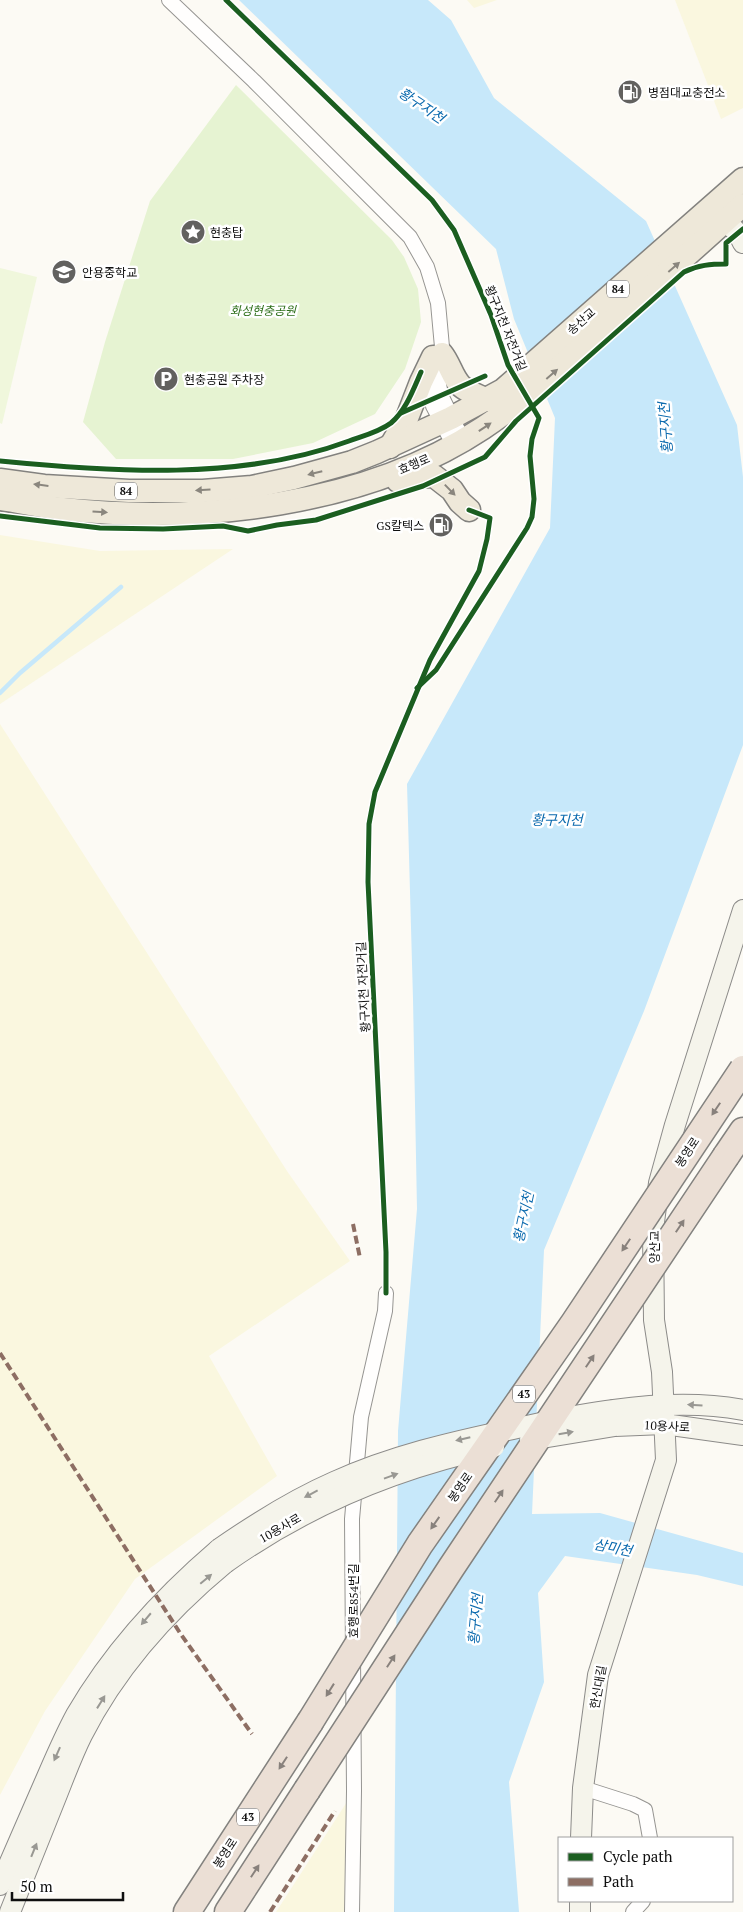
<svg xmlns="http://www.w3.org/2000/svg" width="743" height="1912" font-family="'PT Serif','Noto Sans KR',serif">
  <rect width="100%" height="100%" fill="#fcfaf4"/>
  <g fill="#faf7df">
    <polygon points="467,0 497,0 474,8"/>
    <polygon points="675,0 743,0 743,108 721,119"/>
    <polygon points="0,535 100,551 233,549 0,704"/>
    <polygon points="0,724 287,1171 350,1261 209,1356 277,1476 135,1579 45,1711 0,1795"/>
    <polygon points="354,1791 352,1912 276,1912"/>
  </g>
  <polygon fill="#e6f3d2" points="236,85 392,240 404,257 418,289 421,322 405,369 375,414 313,443 233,459 116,459 83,422 105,342 150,201"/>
  <polygon fill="#f0f7dc" points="0,268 37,277 2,424 0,423"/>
  <polygon fill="#c7e8fa" points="239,0 428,0 451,20 494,98 646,221 737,425 743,477 743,745 644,1011 544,1250 532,1514 600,1513 743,1553 743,1586 697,1575 565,1556 538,1593 544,1682 509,1782 519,1912 394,1912 398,1431 417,1209 413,999 407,784 550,528 555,418 514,319 496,249"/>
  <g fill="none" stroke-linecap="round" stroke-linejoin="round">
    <polyline stroke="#c7e8fa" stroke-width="4.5" points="0,693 20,673 121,587"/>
    <defs>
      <g id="street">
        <polyline points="169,0 254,81 410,237 427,267 438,303 442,347 439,384 441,395 463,440"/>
        <polyline points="430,381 433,406 454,446"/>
        <polyline points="583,1788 633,1804 645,1810 650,1838"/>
        <polyline points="352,1912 354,1791 352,1519 361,1417 385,1311 386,1293"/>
        <polyline points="633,1912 643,1901"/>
      </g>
      <g id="secondary">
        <polyline points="715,211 738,233 743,243"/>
        <path d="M 614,1410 C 657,1404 700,1402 743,1410"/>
        <polyline points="615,1426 664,1424 743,1435"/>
        <polyline points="581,1838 583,1788 598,1675 666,1460 662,1372 654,1320 653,1230 659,1183 675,1125 743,910"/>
        <path d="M 0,1885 C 15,1851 29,1818 44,1784 C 54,1761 64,1737 76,1715 C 113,1651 163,1597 219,1549"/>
        <path d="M 10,1912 C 25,1875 39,1839 54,1802 C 63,1780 71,1757 82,1735 C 116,1668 167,1611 225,1563"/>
        <polyline points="580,1912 580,1901"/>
      </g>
      <g id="primary">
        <path d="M 442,354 C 450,364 452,377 461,386 C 468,392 479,396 487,400"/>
        <polyline points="390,447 407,418 421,382 433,357"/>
        <polyline points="0,480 44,486 129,491 203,491 252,487 294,478 352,462 377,452 451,418 503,390 743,179"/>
        <polyline points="398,481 411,477 434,476 452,490 460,502 469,510"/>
        <path d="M 0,499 C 21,502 42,507 63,509 C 200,524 365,506 483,428 C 521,403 554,372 588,342 C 640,297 692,251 743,205"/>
      </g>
      <g id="highway">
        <polyline points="726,1156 743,1131"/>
        <polyline points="187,1912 310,1722"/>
        <polyline points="228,1912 307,1790"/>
      </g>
    </defs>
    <use href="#street" stroke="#969592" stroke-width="16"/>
    <use href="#secondary" stroke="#8c8b89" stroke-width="22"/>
    <use href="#primary" stroke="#83827f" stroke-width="25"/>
    <use href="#highway" stroke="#83827f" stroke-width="29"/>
    <use href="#street" stroke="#fffefd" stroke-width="14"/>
    <use href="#secondary" stroke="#f5f4eb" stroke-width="20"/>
    <use href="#primary" stroke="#eee8d9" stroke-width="22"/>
    <use href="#highway" stroke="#ebdfd5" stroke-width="26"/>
    <defs>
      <g id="secondary-bridge">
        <polyline points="530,1440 615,1426"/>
        <path d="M 219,1549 C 255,1524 293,1500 334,1482 C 391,1456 452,1442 513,1429 C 546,1422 580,1414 614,1410"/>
        <path d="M 225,1563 C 307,1505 395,1468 494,1447"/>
      </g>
      <g id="highway-bridge">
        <polyline points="310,1722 420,1544 574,1323 743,1069"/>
        <polyline points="307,1790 451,1568 726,1156"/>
      </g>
    </defs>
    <use href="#secondary-bridge" stroke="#8c8b89" stroke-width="22" stroke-linecap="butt"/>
    <use href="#highway-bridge" stroke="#83827f" stroke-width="29" stroke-linecap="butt"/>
    <use href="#secondary-bridge" stroke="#f5f4eb" stroke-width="20"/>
    <use href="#highway-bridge" stroke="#ebdfd5" stroke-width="26"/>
    <g stroke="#8d6e63" stroke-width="4" stroke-dasharray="8 4" stroke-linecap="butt">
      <polyline points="353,1224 360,1258"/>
      <polyline points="0,1353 180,1633 252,1734"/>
      <polyline points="270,1912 335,1811"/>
    </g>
    <defs>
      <g id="cycleway">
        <polyline points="226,0 432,200 454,230 491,315 508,365 539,418 532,439 530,456 534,499 532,517 527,528 436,670 417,688"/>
        <polyline points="401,413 485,376"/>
        <path d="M 0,461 C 112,472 242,481 349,441 C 363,436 379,432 391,423 C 406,410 413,390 421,372"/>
        <path d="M 0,516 L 100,528 L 163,529 L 223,526 L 248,531 L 277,525 L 316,520 L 423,486 L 485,457 L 516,421 L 684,272 C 698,265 711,264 726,264 L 726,243 L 743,229"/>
        <polyline points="386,1293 386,1252 368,882 369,824 375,792 430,660 479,571 487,539 490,518 469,510"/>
      </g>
    </defs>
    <use href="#cycleway" stroke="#fff" stroke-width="8"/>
    <use href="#cycleway" stroke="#1b5e20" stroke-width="5"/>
  </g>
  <defs><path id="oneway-solid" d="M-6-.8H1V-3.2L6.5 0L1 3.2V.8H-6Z" transform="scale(1.25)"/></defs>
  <g fill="#8a867e">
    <use href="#oneway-solid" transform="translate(674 267) rotate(-41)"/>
    <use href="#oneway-solid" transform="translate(552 374) rotate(-41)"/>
    <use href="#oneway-solid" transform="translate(485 427) rotate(-34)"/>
    <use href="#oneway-solid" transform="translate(315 473) rotate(166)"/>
    <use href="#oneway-solid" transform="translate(41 485) rotate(-173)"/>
    <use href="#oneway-solid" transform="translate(203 490) rotate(177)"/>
    <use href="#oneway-solid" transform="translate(450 490) rotate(46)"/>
    <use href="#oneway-solid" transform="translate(100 512) rotate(4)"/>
  </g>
  <g fill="#88817c">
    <use href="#oneway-solid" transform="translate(716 1109) rotate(124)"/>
    <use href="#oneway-solid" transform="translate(680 1226) rotate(-56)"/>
    <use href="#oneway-solid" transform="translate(626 1245) rotate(124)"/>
    <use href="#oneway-solid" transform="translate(590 1361) rotate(-56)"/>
    <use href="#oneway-solid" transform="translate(499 1496) rotate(-56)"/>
    <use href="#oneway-solid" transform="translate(435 1523) rotate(125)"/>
    <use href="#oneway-solid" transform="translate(391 1661) rotate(-57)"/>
    <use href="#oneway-solid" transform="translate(330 1690) rotate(122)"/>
    <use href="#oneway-solid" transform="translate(283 1763) rotate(123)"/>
    <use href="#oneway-solid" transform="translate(255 1871) rotate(-57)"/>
  </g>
  <g fill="#999893">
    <use href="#oneway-solid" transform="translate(695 1405) rotate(-177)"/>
    <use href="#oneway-solid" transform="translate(566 1433) rotate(-10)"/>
    <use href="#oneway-solid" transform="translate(463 1439) rotate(167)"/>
    <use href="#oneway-solid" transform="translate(391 1476) rotate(-20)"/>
    <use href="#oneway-solid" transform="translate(311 1494) rotate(152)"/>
    <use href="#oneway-solid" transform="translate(206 1579) rotate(-40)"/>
    <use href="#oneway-solid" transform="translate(146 1619) rotate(130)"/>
    <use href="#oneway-solid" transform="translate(101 1702) rotate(-58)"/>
    <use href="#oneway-solid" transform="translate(57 1754) rotate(114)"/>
    <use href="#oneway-solid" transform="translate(34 1850) rotate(-68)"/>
  </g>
  <defs>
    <symbol id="fuel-disc" viewBox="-11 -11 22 22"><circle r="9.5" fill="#62615f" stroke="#fff"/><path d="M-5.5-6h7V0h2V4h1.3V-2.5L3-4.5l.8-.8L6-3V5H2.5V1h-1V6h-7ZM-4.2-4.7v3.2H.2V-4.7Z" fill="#fff"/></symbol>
    <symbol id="sight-disc" viewBox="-11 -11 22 22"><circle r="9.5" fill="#62615f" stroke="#fff"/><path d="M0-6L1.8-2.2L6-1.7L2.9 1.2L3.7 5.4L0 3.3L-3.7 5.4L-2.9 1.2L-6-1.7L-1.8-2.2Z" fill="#fff"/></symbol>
    <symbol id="school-disc" viewBox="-11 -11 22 22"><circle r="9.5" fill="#62615f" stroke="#fff"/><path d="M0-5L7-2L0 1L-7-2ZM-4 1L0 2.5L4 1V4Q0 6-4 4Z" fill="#fff"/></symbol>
    <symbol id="parking-disc" viewBox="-11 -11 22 22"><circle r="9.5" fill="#62615f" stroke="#fff"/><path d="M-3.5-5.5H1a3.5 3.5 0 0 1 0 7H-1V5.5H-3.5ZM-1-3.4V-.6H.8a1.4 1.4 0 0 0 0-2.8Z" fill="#fff"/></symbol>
  </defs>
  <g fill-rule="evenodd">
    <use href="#fuel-disc" x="616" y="78" width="28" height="28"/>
    <use href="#sight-disc" x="179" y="218" width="28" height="28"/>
    <use href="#school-disc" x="50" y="258" width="28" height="28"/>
    <use href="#parking-disc" x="152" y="365" width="28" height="28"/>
    <use href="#fuel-disc" x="427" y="511" width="28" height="28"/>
  </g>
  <g text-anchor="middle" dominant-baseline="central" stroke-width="5" stroke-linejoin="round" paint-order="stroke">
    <g fill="#fff" stroke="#575757" stroke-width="1">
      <rect x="607" y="280.5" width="22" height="17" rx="4"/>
      <rect x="115" y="482.5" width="22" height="17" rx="4"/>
      <rect x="513" y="1385.5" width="22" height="17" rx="4"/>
      <rect x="237" y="1808.5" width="22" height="17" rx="4"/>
    </g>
    <g font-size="11" font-weight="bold" fill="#0f0f0f">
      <text x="618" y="289">84</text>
      <text x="126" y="491">84</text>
      <text x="524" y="1394">43</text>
      <text x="248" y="1817">43</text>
    </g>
    <g font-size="12" fill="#0f0f0f" stroke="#fff" text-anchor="start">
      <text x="648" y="92">병점대교충전소</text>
      <text x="210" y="232">현충탑</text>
      <text x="82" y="272">안용중학교</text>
      <text x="184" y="379">현충공원 주차장</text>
      <text x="424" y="525" text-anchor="end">GS칼텍스</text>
    </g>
    <g font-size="12" font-style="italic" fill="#2c6e18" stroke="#fff">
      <text x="263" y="310">화성현충공원</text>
    </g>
    <g font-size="12" fill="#0f0f0f" stroke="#fff">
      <text transform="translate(581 321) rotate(-41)">송산교</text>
      <text transform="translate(506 328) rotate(68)">황구지천 자전거길</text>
      <text transform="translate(414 464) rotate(-23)">효행로</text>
      <text transform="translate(363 987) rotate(-93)">황구지천 자전거길</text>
      <text transform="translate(687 1152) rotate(-56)">봉영로</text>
      <text transform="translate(654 1247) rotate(-90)">양산교</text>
      <text transform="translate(667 1426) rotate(3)">10용사로</text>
      <text transform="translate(460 1487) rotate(-55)">봉영로</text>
      <text transform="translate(280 1528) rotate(-30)">10용사로</text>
      <text transform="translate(353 1601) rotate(-90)">효행로854번길</text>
      <text transform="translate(598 1687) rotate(-80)">한신대길</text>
      <text transform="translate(225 1853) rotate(-57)">봉영로</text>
    </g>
    <g font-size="14" font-style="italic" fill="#0b6aae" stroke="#fff">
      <text transform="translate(422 105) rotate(34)">황구지천</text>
      <text transform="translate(665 428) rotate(-94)">황구지천</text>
      <text x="557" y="819">황구지천</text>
      <text transform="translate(523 1217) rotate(-78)">황구지천</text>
      <text transform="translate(613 1547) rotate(11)">삼미천</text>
      <text transform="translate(475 1619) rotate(-85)">황구지천</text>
    </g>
  </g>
  <rect x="558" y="1837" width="175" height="65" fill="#ffffff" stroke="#9f9f9f"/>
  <rect x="568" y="1853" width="25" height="8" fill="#1b5e20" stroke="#9f9f9f"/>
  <text x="603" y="1862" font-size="15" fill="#0f0f0f">Cycle path</text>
  <rect x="568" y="1878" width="25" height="8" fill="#8d6e63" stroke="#9f9f9f"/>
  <text x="603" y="1887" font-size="15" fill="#0f0f0f">Path</text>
  <path d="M12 1892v8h111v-8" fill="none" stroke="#0f0f0f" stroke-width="2.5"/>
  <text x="20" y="1892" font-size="15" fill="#0f0f0f" stroke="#ffffff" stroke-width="4" paint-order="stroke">50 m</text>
</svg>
